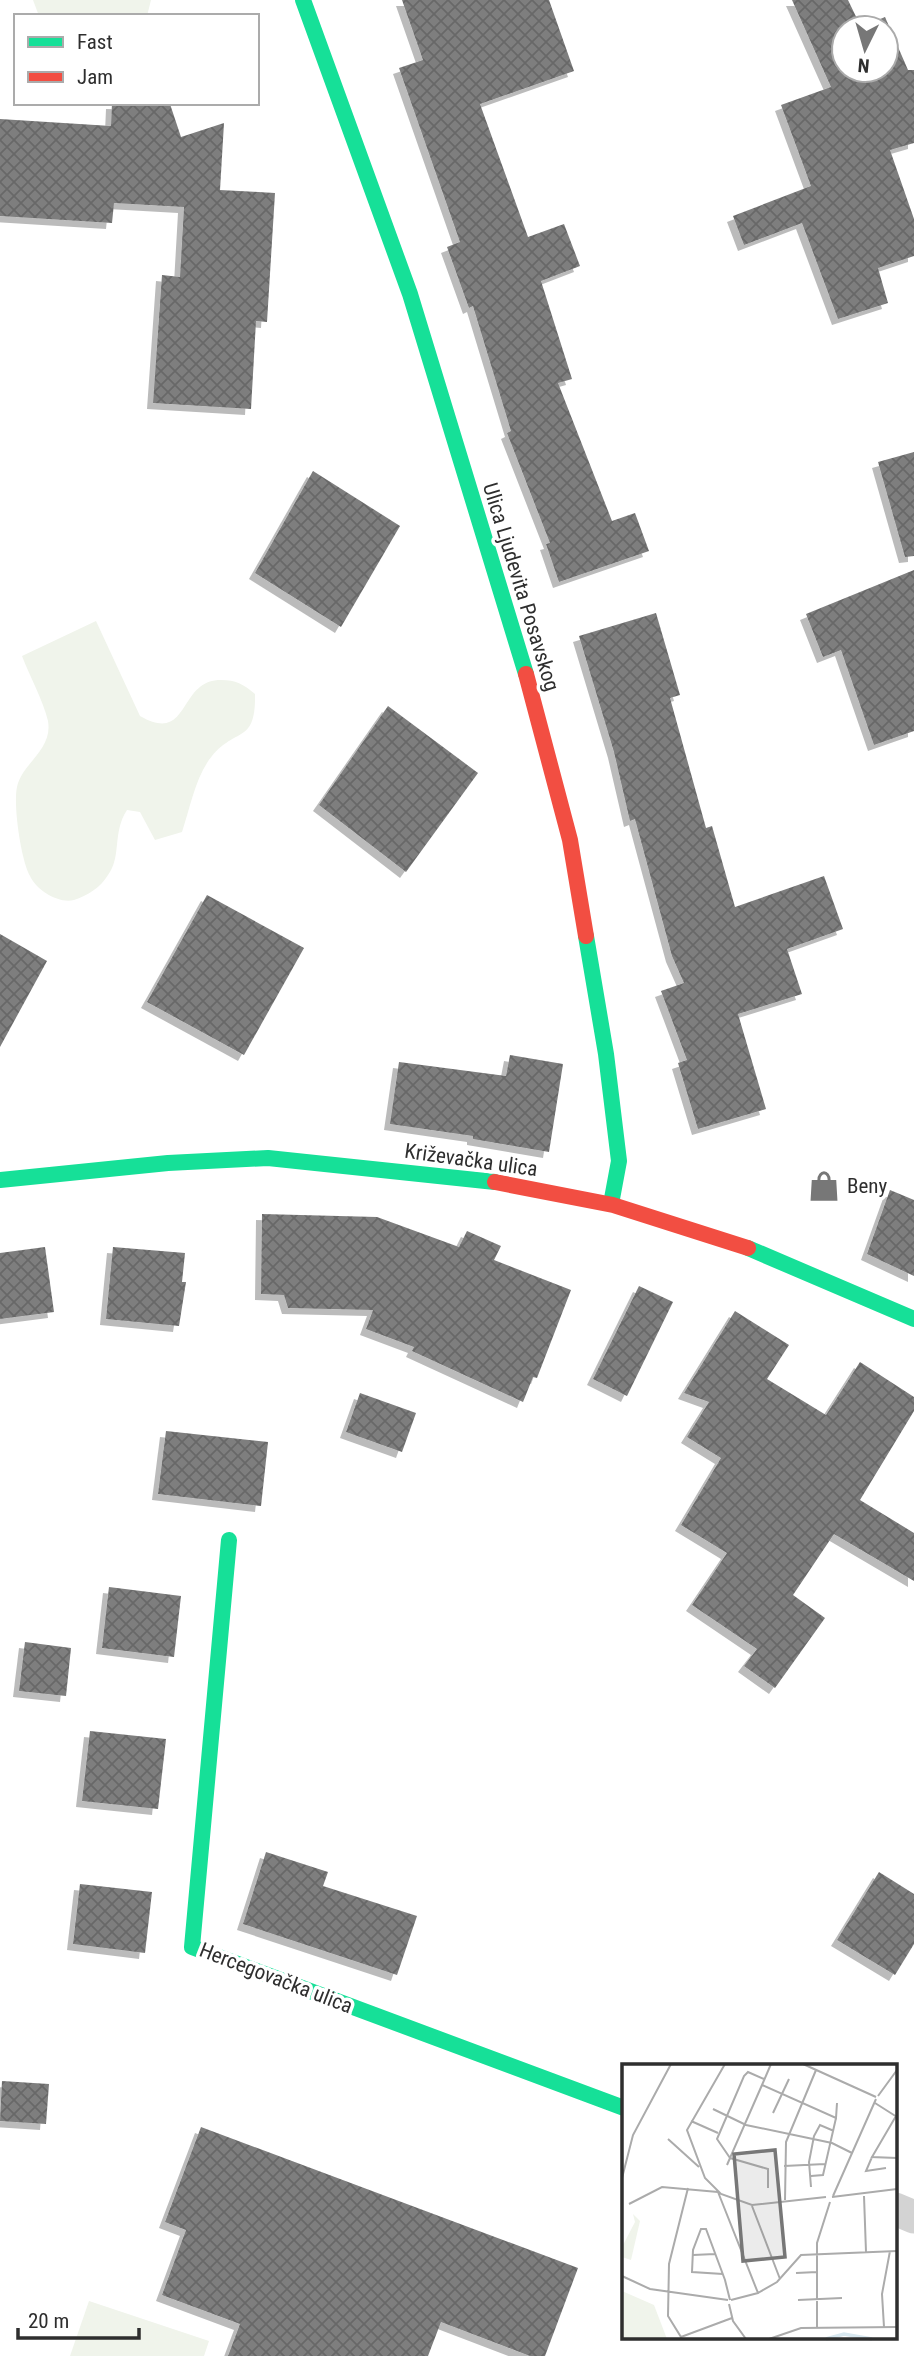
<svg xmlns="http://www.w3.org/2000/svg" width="914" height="2356" font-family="'Roboto Condensed',sans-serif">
  <defs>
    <pattern id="building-cross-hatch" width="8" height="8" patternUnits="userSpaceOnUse" patternTransform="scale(1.75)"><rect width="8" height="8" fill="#7e7e7e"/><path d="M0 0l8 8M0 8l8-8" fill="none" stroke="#686868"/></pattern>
    <filter id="shadow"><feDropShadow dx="-6" dy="6" stdDeviation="0" flood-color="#0004"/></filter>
  </defs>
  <rect width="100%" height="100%" fill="#fff"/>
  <g fill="#f0f4eb">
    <polygon points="33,0 151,0 147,16 39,16"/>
    <path d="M 96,621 L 140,716 C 191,745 177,680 221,680 C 236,680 243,684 255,694 C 256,744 236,727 212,756 C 196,775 190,808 182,832 L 155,840 L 140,812 L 127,810 C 112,833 122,856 108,875 C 101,887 87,896 74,900 C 59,904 36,890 30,876 C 21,860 13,805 17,787 C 22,763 53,750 48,721 C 43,700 30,677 22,656 Z"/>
    <polygon points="89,2301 209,2341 204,2356 70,2356"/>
  </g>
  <g fill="url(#building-cross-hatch)" fill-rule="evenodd" filter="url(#shadow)">
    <polygon points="402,0 549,0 574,71 480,104 528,237 564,224 580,266 541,281 572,379 558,383 612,521 635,513 649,551 559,582 546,544 550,543 507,433 511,431 473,306 469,308 447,247 460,242 399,68 423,60"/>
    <path d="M 792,0 L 848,0 L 861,27 L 885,17 L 908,70 L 914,70 L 914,143 L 890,150 L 914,219 L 914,256 L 878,268 L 888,303 L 838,319 L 802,223 L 744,245 L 733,216 L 811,186 L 781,105 L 831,87 ZM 844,28 L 886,28 L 886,70 L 844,70 Z"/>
    <polygon points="112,103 170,104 181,137 224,123 220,190 275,193 267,322 256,321 251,409 153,403 162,275 180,277 184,207 114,203 112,223 0,216 0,119 111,126"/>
    <polygon points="914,452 914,556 905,557 878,462"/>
    <polygon points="313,471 400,526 341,627 255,573"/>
    <polygon points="914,570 914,731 874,745 841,650 823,657 806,614"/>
    <polygon points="656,613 680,695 670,698 706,828 712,826 735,907 824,876 843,929 787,949 802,994 738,1014 766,1109 698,1129 678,1063 687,1060 661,991 684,983 672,956 635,819 630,821 614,752 579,636"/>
    <polygon points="388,706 478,773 406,872 319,805"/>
    <polygon points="207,895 304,948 244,1055 147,1002"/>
    <polygon points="0,934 47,961 0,1047"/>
    <polygon points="510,1055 563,1064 549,1152 473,1139 473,1136 390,1124 399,1062 506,1076"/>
    <polygon points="890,1190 914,1200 914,1276 867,1254"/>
    <polygon points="262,1214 377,1217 459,1247 467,1231 501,1246 494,1260 571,1290 537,1378 533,1377 523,1402 412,1351 414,1347 366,1329 373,1310 288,1308 284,1295 261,1294"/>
    <polygon points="45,1247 54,1312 0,1319 0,1253"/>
    <polygon points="113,1247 185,1253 182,1282 186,1282 179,1326 106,1319"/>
    <polygon points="639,1286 673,1302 627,1396 593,1379"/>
    <polygon points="735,1311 789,1345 767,1379 826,1415 860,1362 914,1397 914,1411 860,1500 914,1533 914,1581 834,1534 793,1595 825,1618 775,1688 744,1666 757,1649 692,1605 727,1553 681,1525 721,1458 687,1437 709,1402 684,1393"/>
    <polygon points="360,1393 416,1413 402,1452 346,1432"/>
    <polygon points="166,1431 268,1442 261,1506 158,1494"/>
    <polygon points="109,1587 181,1596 174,1657 102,1648"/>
    <polygon points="25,1642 71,1648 66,1696 19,1691"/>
    <polygon points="90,1731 166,1739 158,1809 82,1801"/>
    <polygon points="266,1852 328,1872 323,1886 417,1916 397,1975 243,1924"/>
    <polygon points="879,1872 914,1894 914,1944 895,1975 837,1940"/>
    <polygon points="80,1884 152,1892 145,1953 73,1944"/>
    <polygon points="2,2081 49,2084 46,2124 0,2121"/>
    <polygon points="201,2127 578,2268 545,2356 530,2356 441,2322 428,2356 228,2356 240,2324 162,2295 186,2230 165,2222"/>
  </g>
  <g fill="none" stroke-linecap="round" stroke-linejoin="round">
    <polyline stroke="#d3d3d3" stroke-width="33" points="895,2209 914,2217"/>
    <g stroke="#16e098" stroke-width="16">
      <polyline points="303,0 410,294 526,674"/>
      <polyline points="586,936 606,1054 619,1161 611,1204"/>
      <polyline points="0,1180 168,1163 268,1158 495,1182"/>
      <polyline points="748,1248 914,1319"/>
      <polyline points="229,1540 192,1947 624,2108"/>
    </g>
    <g stroke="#f24e42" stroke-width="16">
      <polyline points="526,674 570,840 586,936"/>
      <polyline points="495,1182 613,1205 748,1248"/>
    </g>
  </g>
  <defs>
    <symbol id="shop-bare" viewBox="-9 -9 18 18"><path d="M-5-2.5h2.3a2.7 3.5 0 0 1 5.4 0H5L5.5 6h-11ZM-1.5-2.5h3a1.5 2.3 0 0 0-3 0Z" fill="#777" stroke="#fff" stroke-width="2.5" paint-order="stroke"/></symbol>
  </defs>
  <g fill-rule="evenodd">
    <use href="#shop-bare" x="802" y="1164" width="44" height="44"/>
  </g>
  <g text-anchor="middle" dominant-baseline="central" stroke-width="7" stroke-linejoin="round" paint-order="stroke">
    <g font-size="21" fill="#2e2e2e" stroke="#fff">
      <text transform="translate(521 587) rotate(73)">Ulica Ljudevita Posavskog</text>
      <text transform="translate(471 1160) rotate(8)">Križevačka ulica</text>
      <text transform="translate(276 1978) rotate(21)">Hercegovačka ulica</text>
    </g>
    <g font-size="21" fill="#2e2e2e" stroke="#fff" text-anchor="start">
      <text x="847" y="1186">Beny</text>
    </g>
  </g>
  <g transform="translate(622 2064)">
    <rect width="275" height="275" fill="#fff"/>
    <path d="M 11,150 L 18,157 L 9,196 L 0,193 L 0,183 L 13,158 ZM 0,227 L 32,241 L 45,275 L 0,275 Z" fill="#f0f4eb"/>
    <path fill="none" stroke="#d8e8f0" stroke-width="3.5" d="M 204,275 L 222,270 L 250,275"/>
    <path fill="none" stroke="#ababab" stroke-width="2" d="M 0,0 L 26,0M 103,0 L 65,66 L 83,114 L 99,130 L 130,141 L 204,133M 181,0 L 254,33M 142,15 L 126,8 L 122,12 L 95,75 L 108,94 L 140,21 L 149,0M 140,21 L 214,54 L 215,39M 256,32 L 275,6M 253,39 L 275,53M 91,45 L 124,61 L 210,79 L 230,89M 151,49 L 167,15M 274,52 L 250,93 L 275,94M 69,57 L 96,69M 46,75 L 77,103M 250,93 L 244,107 L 264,104M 105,101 L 108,94 L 146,105 L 146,124M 162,102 L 203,100M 189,112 L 201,111 L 214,54M 0,114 L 11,71 L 49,0M 189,123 L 187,98 L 192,72 L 198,61 L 212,67M 66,124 L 47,200 L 46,252 L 59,273 L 110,254M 96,128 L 136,229 L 109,236M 211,132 L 254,35M 242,132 L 244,188M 210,133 L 275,125M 163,136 L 164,78 L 194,6M 7,140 L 40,123 L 96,128M 130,142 L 158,215M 71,191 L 93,190M 174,209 L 195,208M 101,210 L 70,208 L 71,186 L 79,165 L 84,165 L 103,216 L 108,236M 0,212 L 28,225 L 106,236M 136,229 L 155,218 L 179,191 L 275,187M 176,236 L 220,234M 107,240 L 111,257 L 124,275M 262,263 L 260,230 L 268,187M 195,264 L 195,179 L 208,138M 147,275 L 179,264 L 275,263"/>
    <path fill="#777" fill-opacity="0.15" stroke="#777" stroke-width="3.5" d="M 153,86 L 163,193 L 121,197 L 112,90 Z"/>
    <rect width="275" height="275" fill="none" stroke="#2e2e2e" stroke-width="3.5"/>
  </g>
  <rect x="14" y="14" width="245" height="91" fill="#ffffff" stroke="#ababab" stroke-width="2"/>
  <rect x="28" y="37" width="35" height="10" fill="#16e098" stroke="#ababab" stroke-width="2"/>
  <text x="77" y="49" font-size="21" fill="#2e2e2e">Fast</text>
  <rect x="28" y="72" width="35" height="10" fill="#f24e42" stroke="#ababab" stroke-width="2"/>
  <text x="77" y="84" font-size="21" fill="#2e2e2e">Jam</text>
  <g transform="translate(865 49) rotate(185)"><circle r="33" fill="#ffffff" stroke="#ababab" stroke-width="2"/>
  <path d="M0-5L12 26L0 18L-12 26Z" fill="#777777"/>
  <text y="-10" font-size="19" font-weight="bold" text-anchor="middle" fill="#2e2e2e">N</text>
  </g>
  <path d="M18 2328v10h121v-10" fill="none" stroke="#2e2e2e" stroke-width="3.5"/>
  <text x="28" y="2328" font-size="21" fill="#2e2e2e" stroke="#ffffff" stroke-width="5" paint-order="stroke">20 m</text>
</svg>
